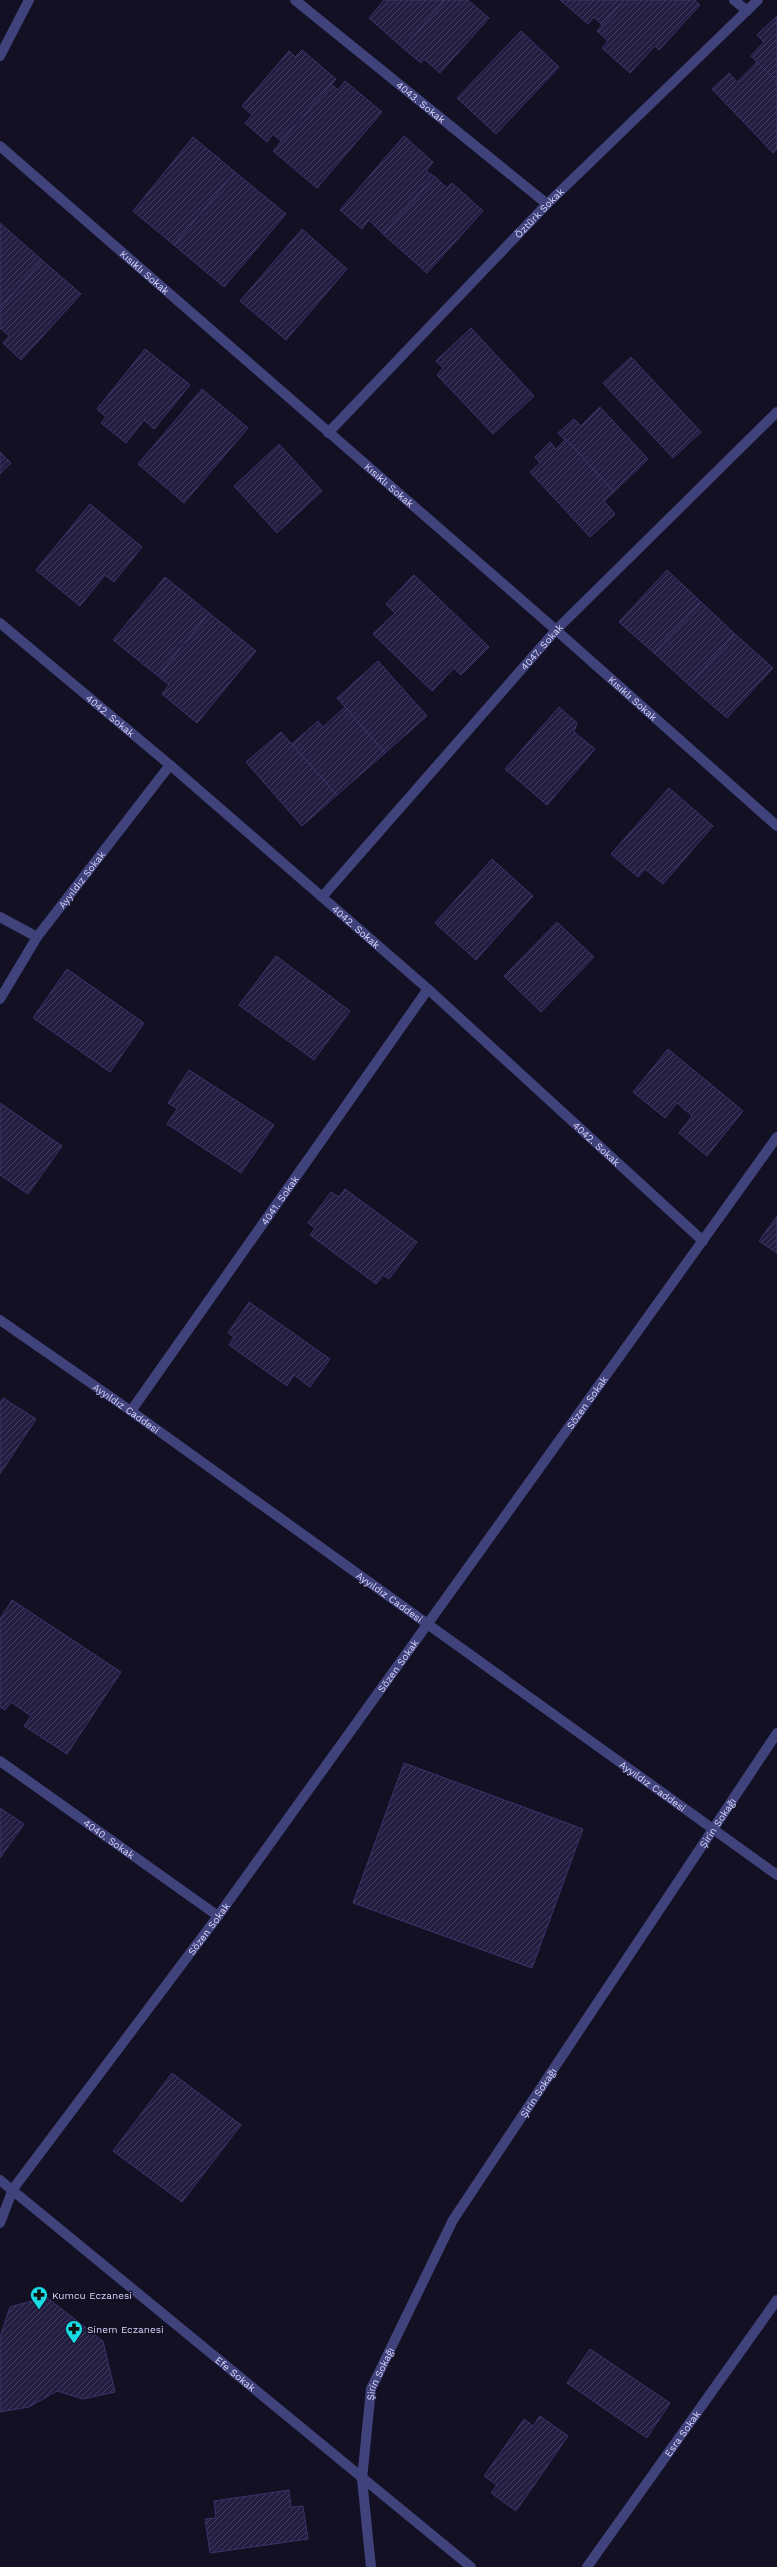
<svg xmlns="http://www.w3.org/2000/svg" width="777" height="2567" font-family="'Work Sans',sans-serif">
  <defs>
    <pattern id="building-hatch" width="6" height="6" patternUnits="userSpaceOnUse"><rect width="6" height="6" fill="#231e41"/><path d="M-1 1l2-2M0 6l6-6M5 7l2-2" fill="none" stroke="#423e5d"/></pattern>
  </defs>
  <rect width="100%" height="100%" fill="#121022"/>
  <g fill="url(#building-hatch)" stroke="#3a336a">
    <polygon points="384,0 445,0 403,48 369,18"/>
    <polygon points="445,0 468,0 489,18 440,73 424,59 421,63 403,48"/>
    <polygon points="560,0 624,0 602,25 594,17 588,24"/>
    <polygon points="624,0 695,0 700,5 659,50 655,46 630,73 602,48 608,41 597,31"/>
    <polygon points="777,16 777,82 751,56 764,42 757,35"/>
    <polygon points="521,31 559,67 496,134 457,98"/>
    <polygon points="302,50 336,79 282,142 273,134 267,142 245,123 252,115 242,106 289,51 295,57"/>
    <polygon points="757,62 777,82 777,149 773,153 712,89 729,73 737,82"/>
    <polygon points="345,81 382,112 317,188 273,151 331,84 338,90"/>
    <polygon points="404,136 433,162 426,171 435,177 383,234 369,220 362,229 340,210"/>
    <polygon points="193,137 235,172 174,245 133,211"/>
    <polygon points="235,172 286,214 224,287 174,245"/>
    <polygon points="435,177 447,188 452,183 483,211 427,273 383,234"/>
    <polygon points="0,223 42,260 0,309"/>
    <polygon points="302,229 347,269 286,340 240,301"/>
    <polygon points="42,260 81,294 21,360 3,343 9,336 0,328 0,309"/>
    <polygon points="471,328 534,396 493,434 437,375 443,368 436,361"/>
    <polygon points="145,349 190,385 154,429 144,420 126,443 101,423 106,417 97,409"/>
    <polygon points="631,357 701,432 673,458 603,383"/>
    <polygon points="202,389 248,428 184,503 138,464"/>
    <polygon points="600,407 648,459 614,492 558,433 574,419 581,426"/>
    <polygon points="566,439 614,492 604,501 615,514 590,537 530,472 540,463 535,457 550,442 556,449"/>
    <polygon points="279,444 322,491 277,533 234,486"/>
    <polygon points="0,452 11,463 0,474"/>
    <polygon points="90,504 142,547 114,582 105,575 80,606 36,570"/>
    <polygon points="667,570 701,602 654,653 619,622"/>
    <polygon points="414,575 489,647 461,675 454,668 432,691 373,634 395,613 386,604"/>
    <polygon points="165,577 209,613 158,676 113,640"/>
    <polygon points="701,602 735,634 689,685 654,653"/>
    <polygon points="209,613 256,651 197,723 162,694 169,685 158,676"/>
    <polygon points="735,634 773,668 727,718 689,685"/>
    <polygon points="378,661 427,716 385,753 337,698"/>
    <polygon points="345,707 385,753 337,795 292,744 318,721 323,727"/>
    <polygon points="559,707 577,723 574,732 595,749 547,805 505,769"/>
    <polygon points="281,732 337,795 302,826 246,762"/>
    <polygon points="669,788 713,826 663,884 645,869 638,877 611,854"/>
    <polygon points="492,859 533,896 476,960 435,923"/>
    <polygon points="557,922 594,957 541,1012 504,976"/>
    <polygon points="276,956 350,1011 314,1060 239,1005"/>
    <polygon points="67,969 144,1023 110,1072 33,1018"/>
    <polygon points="668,1049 743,1111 707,1156 679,1133 692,1116 677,1103 665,1118 633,1092"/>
    <polygon points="189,1070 274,1125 241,1173 167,1124 177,1109 168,1103"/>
    <polygon points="0,1103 62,1146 28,1194 0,1175"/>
    <polygon points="345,1189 417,1242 389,1279 383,1275 376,1284 310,1235 315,1228 308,1223 331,1192 339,1197"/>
    <polygon points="777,1216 777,1253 759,1241"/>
    <polygon points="249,1302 330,1359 310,1387 294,1375 287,1386 229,1345 234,1337 228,1333"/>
    <polygon points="3,1398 36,1419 0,1474 0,1403"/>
    <polygon points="12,1600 121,1672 67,1754 24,1726 31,1716 11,1702 5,1710 0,1707 0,1619"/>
    <polygon points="404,1763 583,1829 532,1968 353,1903"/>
    <polygon points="0,1808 24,1824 0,1858"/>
    <polygon points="172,2073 241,2125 182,2202 113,2151"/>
    <polygon points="46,2297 103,2341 115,2392 83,2399 57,2391 29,2407 0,2412 0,2337 10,2307"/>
    <polygon points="590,2349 670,2403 647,2438 567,2383"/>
    <polygon points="540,2416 568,2436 516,2511 491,2493 497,2485 484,2476 524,2419 533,2426"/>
    <polygon points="289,2490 291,2507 303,2506 308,2539 210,2553 205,2519 216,2518 214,2501"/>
  </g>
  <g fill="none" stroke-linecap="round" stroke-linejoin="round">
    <g stroke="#40427c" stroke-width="10">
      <path id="s1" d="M 295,0 L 547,204"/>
      <polyline points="734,0 747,11"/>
      <polyline points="0,56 29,0"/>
      <path id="s2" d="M 0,146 L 556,630 L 777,826"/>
      <path id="s3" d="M 328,433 L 547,204 L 758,0"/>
      <path id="s4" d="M 0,623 L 170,765 L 428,989 L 703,1241"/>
      <path id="s5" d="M 322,897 L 556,630 L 777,412"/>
      <polyline points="0,917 37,937"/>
      <path id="s6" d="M 0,999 L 37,937 L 170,765"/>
      <path id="s7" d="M 0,1320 L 131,1411 L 777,1875"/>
      <path id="s8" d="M 131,1411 L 428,989"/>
      <path id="s9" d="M 0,1761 L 218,1916"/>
      <path id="s10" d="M 0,2180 L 471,2567"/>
      <path id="s11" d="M 0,2223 L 13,2189 L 218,1916 L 777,1137"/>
      <path id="s12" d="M 371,2567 L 362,2479 L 371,2389 L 453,2220 L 777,1733"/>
      <path id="s13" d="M 587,2567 L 777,2300"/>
    </g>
  </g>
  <defs>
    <symbol id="pharmacy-pin" viewBox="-11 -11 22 30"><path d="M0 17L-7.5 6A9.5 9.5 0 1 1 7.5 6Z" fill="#18dce4" stroke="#121022"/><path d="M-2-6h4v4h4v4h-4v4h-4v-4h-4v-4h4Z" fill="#111"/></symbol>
  </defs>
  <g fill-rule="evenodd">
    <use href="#pharmacy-pin" x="29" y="2285" width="20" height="27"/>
    <use href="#pharmacy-pin" x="64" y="2319" width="20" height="27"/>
  </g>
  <g text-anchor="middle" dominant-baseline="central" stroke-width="3" stroke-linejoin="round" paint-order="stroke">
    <g font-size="10" fill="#d8d6fb" stroke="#121022">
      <text stroke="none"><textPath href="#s1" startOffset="162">4043. Sokak</textPath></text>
      <text stroke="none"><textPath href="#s3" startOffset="305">Öztürk Sokak</textPath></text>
      <text stroke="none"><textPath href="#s2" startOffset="192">Kısıklı Sokak</textPath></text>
      <text stroke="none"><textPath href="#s2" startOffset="516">Kısıklı Sokak</textPath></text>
      <text stroke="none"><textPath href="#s5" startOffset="333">4047. Sokak</textPath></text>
      <text stroke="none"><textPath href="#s2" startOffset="840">Kısıklı Sokak</textPath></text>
      <text stroke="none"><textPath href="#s4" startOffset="144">4042. Sokak</textPath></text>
      <text stroke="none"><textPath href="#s6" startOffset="145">Ayyıldız Sokak</textPath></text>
      <text stroke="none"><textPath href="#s4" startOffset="468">4042. Sokak</textPath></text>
      <text stroke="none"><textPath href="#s4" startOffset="792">4042. Sokak</textPath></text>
      <text stroke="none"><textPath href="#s8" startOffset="258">4041. Sokak</textPath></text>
      <text stroke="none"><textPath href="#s11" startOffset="1010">Sözen Sokak</textPath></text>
      <text stroke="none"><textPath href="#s7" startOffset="154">Ayyıldız Caddesi</textPath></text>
      <text stroke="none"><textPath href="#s7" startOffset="478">Ayyıldız Caddesi</textPath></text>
      <text stroke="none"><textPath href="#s11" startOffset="686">Sözen Sokak</textPath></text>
      <text stroke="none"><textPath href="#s7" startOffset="802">Ayyıldız Caddesi</textPath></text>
      <text stroke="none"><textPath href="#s12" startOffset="844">Şirin Sokağı</textPath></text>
      <text stroke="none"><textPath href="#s9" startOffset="134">4040. Sokak</textPath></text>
      <text stroke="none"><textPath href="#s11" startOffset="362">Sözen Sokak</textPath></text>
      <text stroke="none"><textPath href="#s12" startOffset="520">Şirin Sokağı</textPath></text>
      <text stroke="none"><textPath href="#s10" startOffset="305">Efe Sokak</textPath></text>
      <text stroke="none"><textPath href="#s12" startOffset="196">Şirin Sokağı</textPath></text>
      <text stroke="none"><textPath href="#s13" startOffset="164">Esra Sokak</textPath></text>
    </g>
    <g font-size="10" fill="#d8d6fb" stroke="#121022" text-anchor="start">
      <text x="52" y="2295">Kumcu Eczanesi</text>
      <text x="87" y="2329">Sinem Eczanesi</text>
    </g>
  </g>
</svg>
